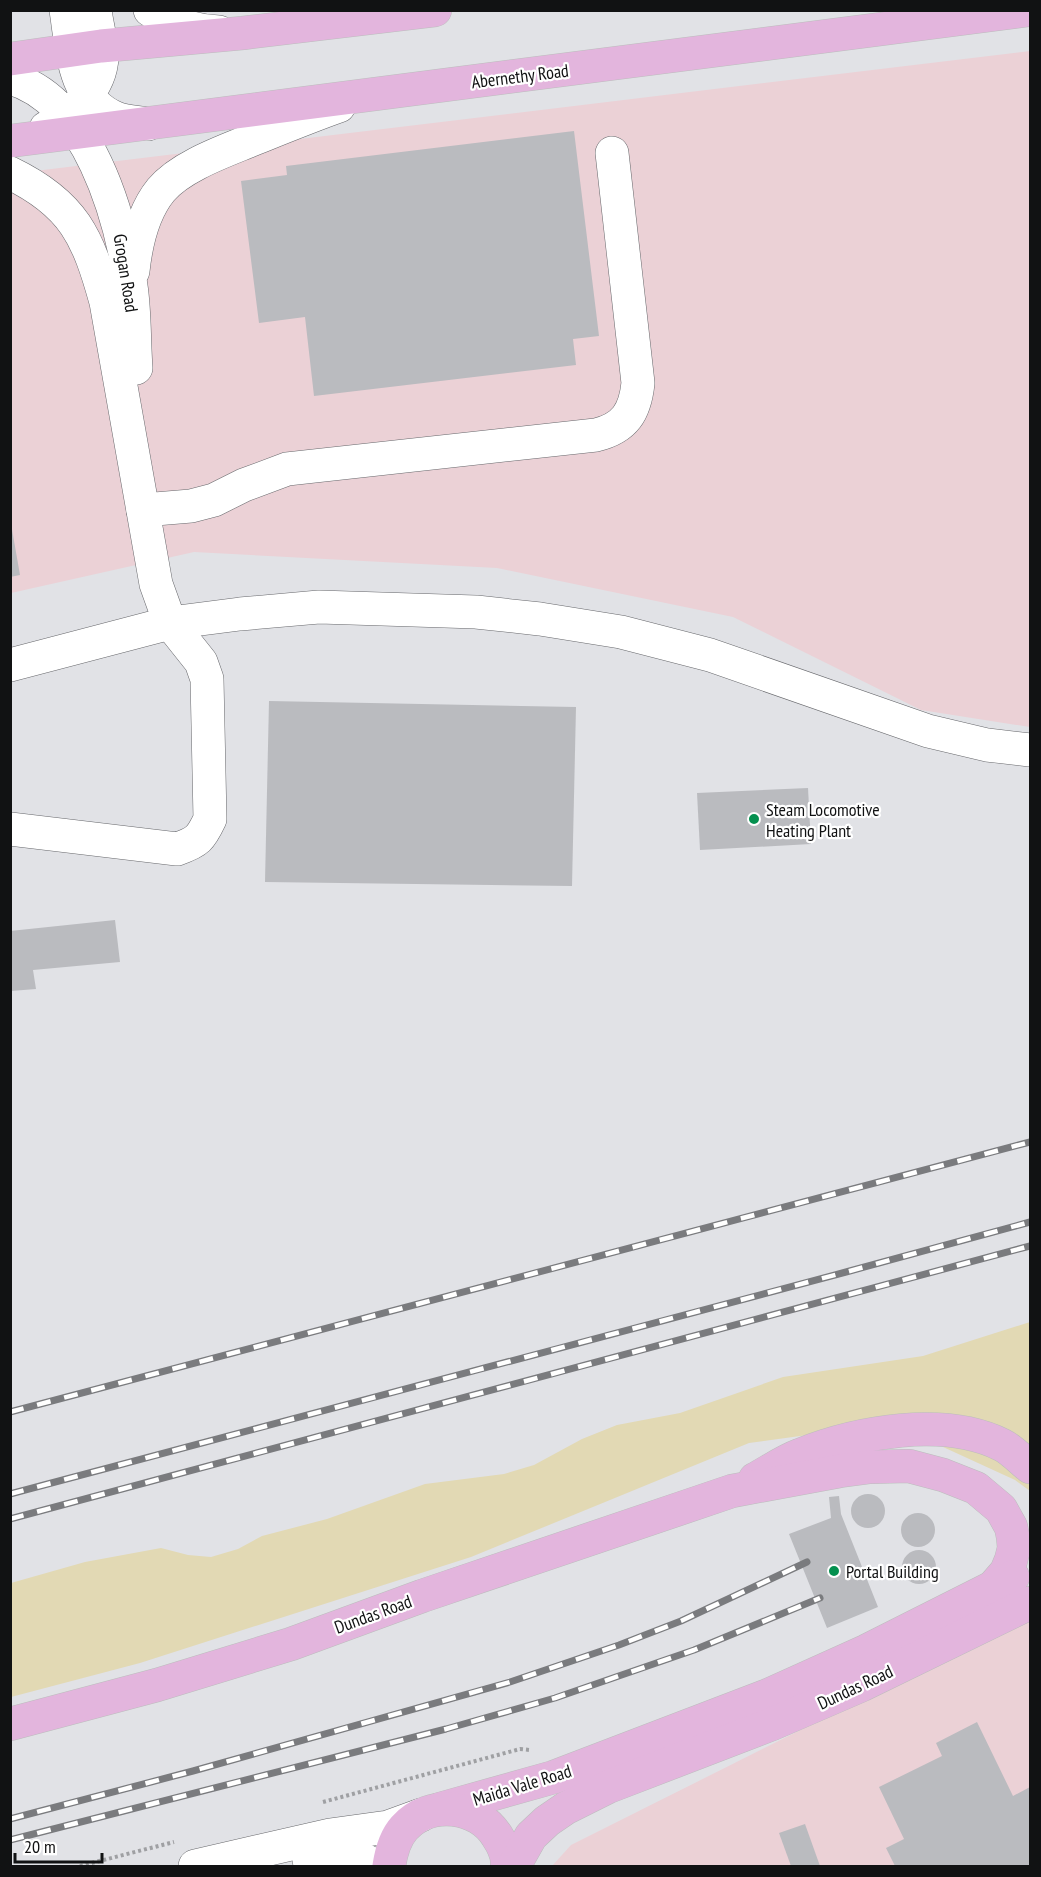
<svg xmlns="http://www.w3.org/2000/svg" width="1041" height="1877" font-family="'PT Sans Narrow',sans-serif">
  <rect width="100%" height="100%" fill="#e1e2e6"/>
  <g fill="#ebd1d6">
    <polygon points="1030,51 1030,727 921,710 733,617 497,568 194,552 11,593 10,174"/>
    <polygon points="1030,1615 1030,1866 552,1866 571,1845"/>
  </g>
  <polygon fill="#e2d9b4" points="1030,1322 1030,1491 1015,1480 930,1441 851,1429 749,1443 471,1557 140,1663 11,1697 11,1583 85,1562 161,1548 188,1555 211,1557 238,1549 262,1536 327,1519 425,1484 504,1474 534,1465 582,1439 617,1425 680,1413 783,1377 923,1356"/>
  <g fill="#babbbf">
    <polygon points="574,131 599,336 573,339 576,365 314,396 305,317 259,323 241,181 287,175 286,166"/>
    <polygon points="10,518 20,575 10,577"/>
    <polygon points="269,701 576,707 572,886 265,882"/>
    <polygon points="808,788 811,844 700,850 697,793"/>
    <polygon points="115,920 120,962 33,970 36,989 11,991 10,931"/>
    <circle cx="868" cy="1511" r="17"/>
    <polygon points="839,1496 841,1514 878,1607 827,1628 789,1534 831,1518 829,1497"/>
    <circle cx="918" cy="1530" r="17"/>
    <circle cx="919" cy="1567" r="17"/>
    <polygon points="977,1722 1013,1796 1030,1787 1030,1866 895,1866 886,1848 904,1839 879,1787 942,1756 936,1743"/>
    <polygon points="805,1824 820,1866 791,1866 779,1833"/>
  </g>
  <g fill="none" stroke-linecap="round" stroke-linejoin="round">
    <defs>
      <g id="minor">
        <path d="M 66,10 C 72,49 73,101 116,118 C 125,122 138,122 148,124"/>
        <path d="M 150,10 C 172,24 194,31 219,32"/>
        <path d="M 10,78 C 89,101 120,215 131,286 C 135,312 134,341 136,368"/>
        <path d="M 46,128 C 72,116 101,88 102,57 C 102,42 97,26 95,10"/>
        <path d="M 10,173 C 74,204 88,237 106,302 L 156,584 L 170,623 L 10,665"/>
        <path d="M 133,271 C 136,243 143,212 161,190 C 180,167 222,152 249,141 C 279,129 308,117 339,106"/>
        <path d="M 143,510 L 191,506 L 214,500 L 244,485 L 287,469 L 596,435 C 625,428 635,412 638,383 L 612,153"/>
        <polyline points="170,623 240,614 319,607 476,612 540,619 621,632 710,655 928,731 987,745 1030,750"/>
        <path d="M 10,829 L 177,849 C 198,842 201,838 210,819 L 207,679 L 201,662 L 170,623"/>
        <path d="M 309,1860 C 332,1854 354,1850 374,1866"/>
        <polyline points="195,1866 330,1835 388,1827 421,1815"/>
      </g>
      <g id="major">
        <polyline points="10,59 101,46 243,33 435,10"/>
        <polyline points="10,141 1029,10"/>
        <path d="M 755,1479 C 770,1471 784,1461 800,1455 C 857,1432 944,1416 1002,1445 C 1012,1450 1021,1460 1030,1467"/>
        <polyline points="10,1724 157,1685 291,1644 422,1596 732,1491 840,1471 870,1467 909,1466 943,1475 976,1488 1001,1509 1011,1527 1013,1537 1014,1548 1011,1560 1006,1572 993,1587"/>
        <polyline points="440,1809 554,1777 766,1696 866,1651 1013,1577"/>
        <path d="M 389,1866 C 391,1853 395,1838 404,1828 C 430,1799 478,1805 497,1836 C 503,1845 508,1856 507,1866"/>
        <polyline points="514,1866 531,1836 547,1821 566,1808 608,1787 772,1724 862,1685 1030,1603"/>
      </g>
    </defs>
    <use href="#minor" stroke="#67686c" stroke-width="34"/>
    <use href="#major" stroke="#bcbdbd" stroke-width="34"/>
    <g stroke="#9fa0a3" stroke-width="4" stroke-dasharray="3 3" stroke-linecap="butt">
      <polyline points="323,1802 520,1749 530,1750"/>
      <polyline points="80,1866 174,1842"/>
    </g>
    <use href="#minor" stroke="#fff" stroke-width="33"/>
    <use href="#major" stroke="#e3b5dd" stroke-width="33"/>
    <defs>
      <g id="rail">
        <polyline points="10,1412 1030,1142"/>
        <polyline points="10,1494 846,1272 1030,1222"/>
        <polyline points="10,1519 1030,1246"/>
        <polyline points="10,1819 193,1771 510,1682 619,1645 681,1621 807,1562"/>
        <polyline points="10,1840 446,1729 555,1698 694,1650 820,1598"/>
      </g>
    </defs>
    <use href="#rail" stroke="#7a7b7e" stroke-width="7"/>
    <use href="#rail" stroke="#fff" stroke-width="4.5" stroke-dasharray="14" stroke-linecap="butt"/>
  </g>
  <g fill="#04904f" stroke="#fff" stroke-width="2">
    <circle cx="754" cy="819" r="6"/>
    <circle cx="834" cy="1571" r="6"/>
  </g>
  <g text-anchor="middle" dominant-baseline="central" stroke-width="4.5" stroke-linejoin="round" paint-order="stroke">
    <g font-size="18" fill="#111213" stroke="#fff">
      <text transform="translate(520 76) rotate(-7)">Abernethy Road</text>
      <text transform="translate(126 273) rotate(81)">Grogan Road</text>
      <text transform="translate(373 1614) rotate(-20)">Dundas Road</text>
      <text transform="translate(855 1687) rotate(-25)">Dundas Road</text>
      <text transform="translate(522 1785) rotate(-17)">Maida Vale Road</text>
    </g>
    <g font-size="18" fill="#111213" stroke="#fff" text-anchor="start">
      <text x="766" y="809">Steam Locomotive<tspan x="766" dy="21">Heating Plant</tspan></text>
      <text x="846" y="1571">Portal Building</text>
    </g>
  </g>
  <rect width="1041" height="1877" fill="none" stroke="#111213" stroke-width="24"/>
  <path d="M15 1853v9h87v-9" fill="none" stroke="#111213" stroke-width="3"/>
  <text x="24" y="1853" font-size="18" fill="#111213" stroke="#ffffff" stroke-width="4.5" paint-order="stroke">20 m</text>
</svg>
